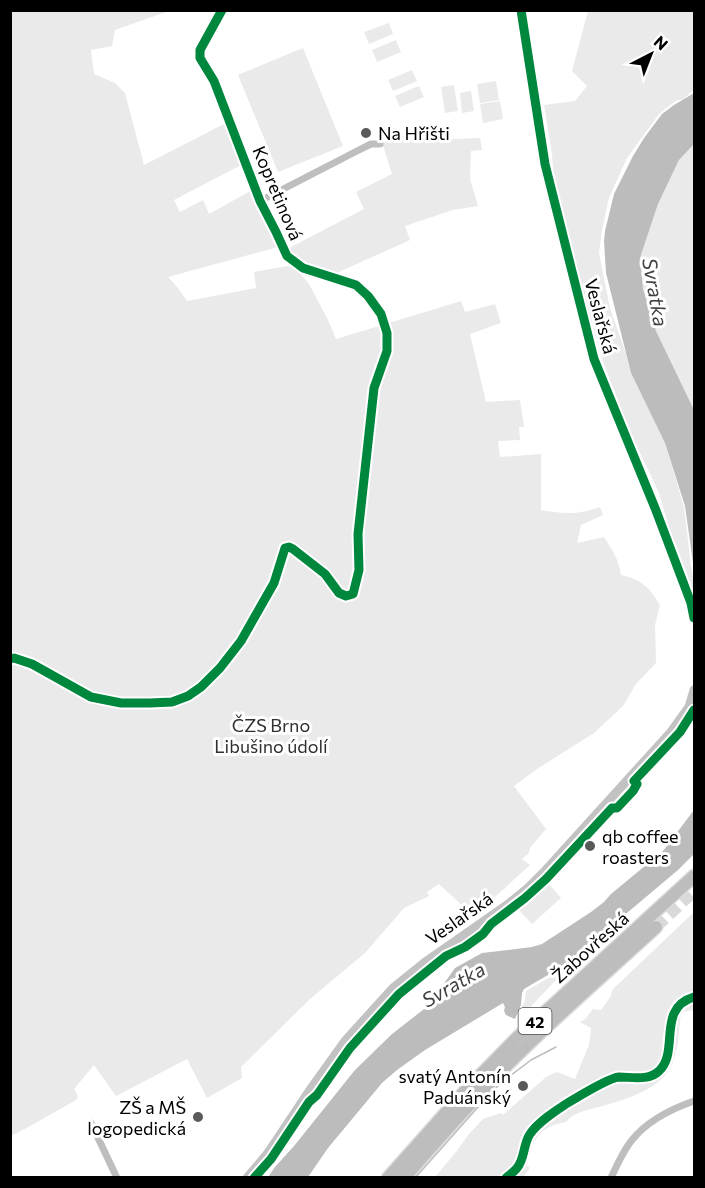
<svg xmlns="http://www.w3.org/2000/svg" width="705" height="1188" font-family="Commissioner,sans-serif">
  <rect width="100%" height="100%" fill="#fff"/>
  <g fill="#eaeaea">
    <path d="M 10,11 L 169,11 L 115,30 L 112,46 L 91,50 L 94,74 L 115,83 L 125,93 L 144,165 L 228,122 L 245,163 L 174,200 L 180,212 L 203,200 L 209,214 L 254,189 L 275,234 L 278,247 L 168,277 L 178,288 L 187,301 L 256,288 L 254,272 L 293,265 L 309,284 L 329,322 L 336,339 L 461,301 L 465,312 L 495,304 L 501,323 L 470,334 L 486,402 L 520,400 L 524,427 L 519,427 L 520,440 L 498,441 L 500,457 L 541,454 L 541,510 C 564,514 578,515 600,507 L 603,515 L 581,525 L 577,543 L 604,537 C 612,549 619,560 621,575 C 641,579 650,588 660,605 L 655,625 L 656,663 L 636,684 L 623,706 L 594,733 L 537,769 L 514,786 L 546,829 L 530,848 L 529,853 L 522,859 L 530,865 L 487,904 L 477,906 L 469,912 L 439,884 L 427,892 L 429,896 L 404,908 L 365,953 L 310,999 L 241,1067 L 242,1078 L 207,1098 L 187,1059 L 116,1096 L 94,1065 L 74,1089 L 78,1096 L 76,1100 C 54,1112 33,1125 11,1136 Z"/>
    <polygon points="588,11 694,11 694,90 683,99 675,101 659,114 627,158 609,198 602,230 599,253 610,308 626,354 631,373 665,443 684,507 691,566 694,582 694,596 672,537 659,493 628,427 603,362 572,254 553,169 552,154 544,105 575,101 587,86 572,71"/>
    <polygon points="389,23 393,34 369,44 364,32"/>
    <polygon points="396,40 401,52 377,62 372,50"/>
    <polygon points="303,48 343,146 278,172 238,75"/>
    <polygon points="412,70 417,81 393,91 388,80"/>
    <polygon points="496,81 499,100 480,103 477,84"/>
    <polygon points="454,85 458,111 445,113 441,87"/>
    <polygon points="419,86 424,97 400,107 395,96"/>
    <polygon points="471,91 474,111 462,113 460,93"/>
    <polygon points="500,101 503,119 483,123 480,104"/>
    <path d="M 480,138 L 482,150 L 471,151 L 470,179 L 478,206 L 453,210 L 405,226 L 410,240 L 332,275 C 314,270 296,266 287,249 L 364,209 L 356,192 L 392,174 L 382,142 Z"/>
    <polygon points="694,144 694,410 656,331 643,289 640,258 658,204 679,160"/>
    <polygon points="548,883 561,898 532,924 519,910"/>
    <path d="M 694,912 L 694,1010 L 681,1012 C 679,1027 679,1044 674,1059 C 665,1089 627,1099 599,1107 C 587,1110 574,1112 566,1122 C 539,1126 531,1141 527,1166 L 530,1168 L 523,1177 L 435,1177 L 456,1152 L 469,1134 L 483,1119 L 501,1113 L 503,1115 L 546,1077 L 557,1072 L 575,1079 L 589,1045 L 591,1028 L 580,1022 L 585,1019 L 593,1009 L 601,1010 L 611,996 L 612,990 Z"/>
    <polygon points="569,966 522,1016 519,1014 525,1000 526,991"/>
  </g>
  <g fill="#bcbcbc">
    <polygon points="694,93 694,144 679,160 658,204 640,258 643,289 656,331 694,410 694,570 685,506 665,443 631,373 606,273 604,241 605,231 614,194 633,156 644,138 662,114 674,105"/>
    <polygon points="694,810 694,854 678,870 602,934 577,958 524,989 522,993 521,1005 515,1019 506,1015 504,1011 505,1007 503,1003 425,1050 397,1070 382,1083 328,1148 308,1177 268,1177 275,1167 294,1146 355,1070 392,1034 428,1006 455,968 482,953 532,947 542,944 591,912 604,902 611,894 663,851"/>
  </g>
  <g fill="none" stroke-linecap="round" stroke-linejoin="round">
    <polyline stroke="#d9d9d9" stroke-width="12" stroke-dasharray="12 6" stroke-linecap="butt" points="656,927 694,891"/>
    <defs>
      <g id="highway">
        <polyline points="388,1178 468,1088 516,1039 694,876"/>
        <path d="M 404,1178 C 438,1139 472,1100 509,1063 C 556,1016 607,972 656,927"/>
      </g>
    </defs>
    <use href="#highway" stroke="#dbdbdb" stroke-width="15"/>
    <g stroke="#bebebe" stroke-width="7">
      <polyline points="222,10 200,50 200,58 214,81 260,201 276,232 287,256 303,268 356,285 368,296 381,314 387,333 387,351 374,388 358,534 359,570 353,594"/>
      <polyline points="260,201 357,151 371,144 380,144"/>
      <polyline points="91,1123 117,1178"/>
      <path d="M 611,1178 C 617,1165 623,1151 632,1140 C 648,1120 671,1109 694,1101"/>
    </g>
    <g stroke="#c2c2c2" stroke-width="9">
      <polyline points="521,10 545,164 594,359 655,508 691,603 694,618"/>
      <polyline points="247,1178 268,1153 312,1087 345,1041 393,988 424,963 507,905 528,888 544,872 671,732 689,707 694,690"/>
    </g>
    <use href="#highway" stroke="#bdbdbd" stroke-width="12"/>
    <polyline stroke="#bdbdbd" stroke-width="1.5" points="415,1178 487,1097 502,1082 531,1060 556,1047"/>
    <defs>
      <g id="cycleway">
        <polyline points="521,10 545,164 594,359 655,508 691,603 694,618"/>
        <polyline points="10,659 14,658 32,664 91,697 121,703 150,703 172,702 188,696 201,687 220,668 241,641 274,583 285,548 289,547 293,549 325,574 339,593 346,596 353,594 359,570 358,534 374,388 387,351 387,333 381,314 368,296 356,285 303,268 287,256 276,232 260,201 214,81 200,58 200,50 222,10"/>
        <polyline points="254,1178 271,1159 309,1102 317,1095 350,1048 399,994 446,956 465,947 483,934 491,924 525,898 546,879 612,808 617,808 633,791 637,784 634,781 680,732 694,710"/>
        <path d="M 506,1178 C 509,1175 514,1172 517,1168 C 525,1159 523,1144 530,1134 C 538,1122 554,1112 566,1104 C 576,1098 608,1078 619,1077 C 632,1077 649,1081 659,1071 C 680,1052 656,1008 694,997"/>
      </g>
    </defs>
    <use href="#cycleway" stroke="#fff" stroke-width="13"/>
    <use href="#cycleway" stroke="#00873e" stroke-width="9"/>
  </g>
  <g fill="#595959" stroke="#fff" stroke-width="2">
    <circle cx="366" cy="133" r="6"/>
    <circle cx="590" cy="846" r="6"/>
    <circle cx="523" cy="1086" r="6"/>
    <circle cx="198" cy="1117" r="6"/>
  </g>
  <g text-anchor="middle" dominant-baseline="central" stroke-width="6" stroke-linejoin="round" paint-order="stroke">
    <rect fill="#fff" stroke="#4c4c4c" stroke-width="1.5" x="518.5" y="1008" width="33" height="26" rx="4.5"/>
    <g font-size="16" font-weight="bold" fill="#000">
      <text x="535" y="1021">42</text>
    </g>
    <g font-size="18" fill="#000" stroke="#fff" text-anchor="start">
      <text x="378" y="133">Na Hřišti</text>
      <text x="602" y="836">qb coffee<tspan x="602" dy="21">roasters</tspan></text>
      <text x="511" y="1076" text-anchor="end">svatý Antonín<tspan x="511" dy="21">Paduánský</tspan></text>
      <text x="186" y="1107" text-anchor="end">ZŠ a MŠ<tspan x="186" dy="21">logopedická</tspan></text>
    </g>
    <g font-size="18" fill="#000" stroke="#fff">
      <text transform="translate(278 193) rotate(67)">Kopretinová</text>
      <text transform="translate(601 316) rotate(75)">Veslařská</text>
      <text transform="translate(459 918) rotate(-35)">Veslařská</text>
      <text transform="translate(590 947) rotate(-42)">Žabovřeská</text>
    </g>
    <g font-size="18" fill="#303030" stroke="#fff">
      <text x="271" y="725">ČZS Brno<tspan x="271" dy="21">Libušino údolí</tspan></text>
    </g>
    <g font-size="20" font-style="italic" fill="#414141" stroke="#fff">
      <text transform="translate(656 292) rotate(80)">Svratka</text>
      <text transform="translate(453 984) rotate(-30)">Svratka</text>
    </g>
  </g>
  <rect width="705" height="1188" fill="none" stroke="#000000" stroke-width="24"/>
  <g transform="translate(651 54) rotate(42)" stroke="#ffffff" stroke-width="4.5" paint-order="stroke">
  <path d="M0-4.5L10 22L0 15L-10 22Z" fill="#000000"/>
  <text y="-9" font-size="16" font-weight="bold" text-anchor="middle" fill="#000000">N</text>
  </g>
</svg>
